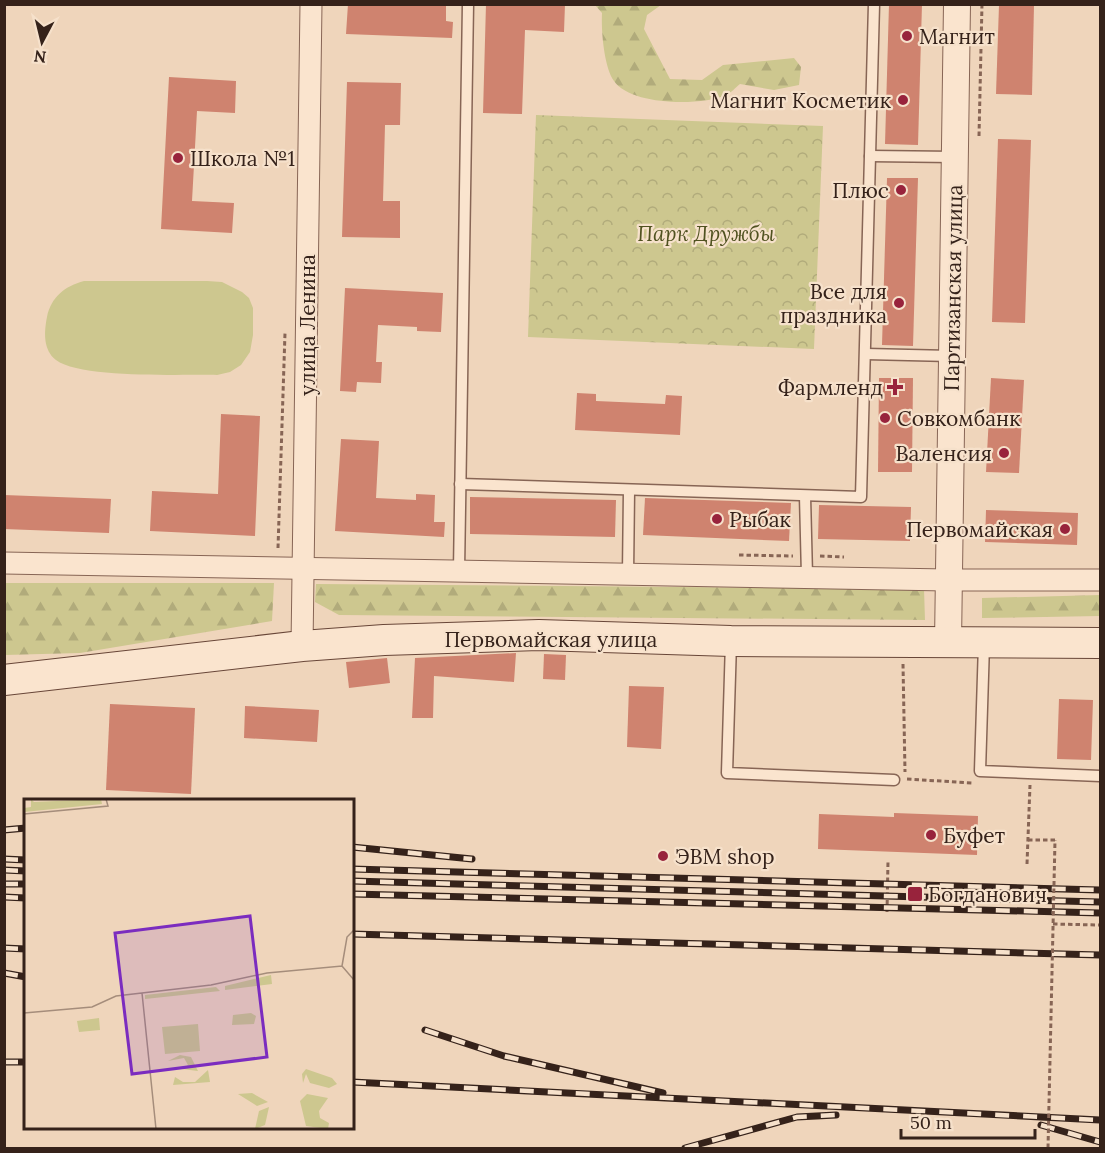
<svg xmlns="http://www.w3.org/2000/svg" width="1105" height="1153" font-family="Lora,serif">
  <defs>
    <pattern id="forest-firs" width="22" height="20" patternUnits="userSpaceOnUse" patternTransform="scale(1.5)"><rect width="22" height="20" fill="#cdc78f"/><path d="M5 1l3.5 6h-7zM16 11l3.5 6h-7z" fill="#b1ab7b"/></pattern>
    <pattern id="park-crowns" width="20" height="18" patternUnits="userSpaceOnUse" patternTransform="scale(1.5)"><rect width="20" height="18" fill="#cdc78f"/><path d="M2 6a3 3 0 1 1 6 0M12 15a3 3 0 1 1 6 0" fill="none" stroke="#b1ab7b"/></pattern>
  </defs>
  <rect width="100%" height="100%" fill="#efd5bb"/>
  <path fill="#cdc78f" d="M 84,281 L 207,281 L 222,282 L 242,292 L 249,298 L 253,308 L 253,335 L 250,352 L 241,365 L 230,372 L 217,375 C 183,374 81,379 56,360 C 43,350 44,332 47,317 C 51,297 65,286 84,281 Z"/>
  <g fill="url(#forest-firs)">
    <path d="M 595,5 L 661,5 L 647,15 L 644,29 L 670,79 L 702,80 L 723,65 L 794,58 L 801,67 L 799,85 L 774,90 L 740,84 C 736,87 731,93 726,95 C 702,106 631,106 614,81 C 604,67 601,30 602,13 Z"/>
    <polygon points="5,583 274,583 272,621 80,653 5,655"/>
    <polygon points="316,584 924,589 925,620 339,615 315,602"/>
    <polygon points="1100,595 1100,616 982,618 982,598"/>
  </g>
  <polygon fill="url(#park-crowns)" points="536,115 823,126 814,349 528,337"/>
  <g fill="#cf836f">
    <polygon points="348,4 446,4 446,21 453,22 452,38 346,34"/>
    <polygon points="486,4 565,4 564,32 525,30 522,114 483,113"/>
    <polygon points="889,4 922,4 918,145 885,144"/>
    <polygon points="999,5 1034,5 1032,95 996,94"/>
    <polygon points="169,77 236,81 235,113 197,111 192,201 234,203 232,233 161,229"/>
    <polygon points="347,82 401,83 400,125 385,125 383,201 400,201 400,238 342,237"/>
    <polygon points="998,139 1031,140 1025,323 992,322"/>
    <polygon points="887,178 918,178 913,346 882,345"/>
    <polygon points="345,288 443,293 441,332 417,331 417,327 378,325 376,362 382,362 381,383 357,382 356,392 340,391"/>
    <polygon points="879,378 913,378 912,472 878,472"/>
    <polygon points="991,378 1024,380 1019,473 986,472"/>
    <polygon points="577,393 596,394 596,401 665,404 666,395 682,396 680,435 575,430"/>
    <polygon points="221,414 260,416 255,536 150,531 152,491 218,494"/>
    <polygon points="341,439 379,441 376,498 416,500 416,494 435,495 434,522 445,522 444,537 335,531"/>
    <polygon points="4,495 111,499 109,533 4,529"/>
    <polygon points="470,497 616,500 615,537 470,534"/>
    <polygon points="645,498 791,503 789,541 643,535"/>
    <polygon points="819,505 911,507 910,541 818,539"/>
    <polygon points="986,510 1078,513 1077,545 985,542"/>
    <polygon points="516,653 514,682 434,676 433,718 412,718 415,658"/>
    <polygon points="544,654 566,655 565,680 543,679"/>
    <polygon points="387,658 390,683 349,688 346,662"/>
    <polygon points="629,686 664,687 661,749 627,747"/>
    <polygon points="1059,699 1093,700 1091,760 1057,759"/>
    <polygon points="110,704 195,708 191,794 106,790"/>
    <polygon points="245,706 319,710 317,742 244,738"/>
    <polygon points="894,813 978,816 977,855 818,849 819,814 894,817"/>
  </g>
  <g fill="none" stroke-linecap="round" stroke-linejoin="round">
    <defs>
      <g id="service">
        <polyline points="870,156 955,157"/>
        <polyline points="866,354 951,356"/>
        <polyline points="460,484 861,497 874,4"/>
        <polyline points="805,496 807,576"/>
        <polyline points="459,571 468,4"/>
        <polyline points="628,574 629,491"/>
        <polyline points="731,642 727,773 894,780"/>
        <polyline points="984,644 980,771 1100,776"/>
      </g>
      <g id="minor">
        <polyline points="4,563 947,580 1100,580"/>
        <polyline points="302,646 311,4"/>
      </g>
      <polyline id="tertiary" points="948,643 957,4"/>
      <polyline id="secondary" points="4,680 302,646 384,640 539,635 731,641 1100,643"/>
    </defs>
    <use href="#service" stroke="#876555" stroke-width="13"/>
    <use href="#minor" stroke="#876555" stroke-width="23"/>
    <use href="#tertiary" stroke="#876555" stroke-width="28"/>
    <use href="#secondary" stroke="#684638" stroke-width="32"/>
    <g stroke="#876555" stroke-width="3" stroke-dasharray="4.5 3" stroke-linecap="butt">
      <polyline points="979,136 982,4"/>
      <polyline points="278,548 285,333"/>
      <polyline points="739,555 793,556"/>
      <polyline points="820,556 844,557"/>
      <polyline points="903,664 905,772"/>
      <polyline points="907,779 972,783"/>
      <polyline points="1028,840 1055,840"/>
      <polyline points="1027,864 1030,785"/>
      <polyline points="887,912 888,861"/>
      <polyline points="1053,924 1100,925"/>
    </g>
    <use href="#service" stroke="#fae4ce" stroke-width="10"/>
    <use href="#minor" stroke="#fae4ce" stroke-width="21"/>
    <use href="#tertiary" stroke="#fae4ce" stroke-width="26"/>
    <use href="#secondary" stroke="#fae4ce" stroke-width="30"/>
    <defs>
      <g id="rail">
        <polyline points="4,830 26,828"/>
        <polyline points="352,847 472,859"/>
        <polyline points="4,859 26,860"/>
        <polyline points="352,869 1100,890"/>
        <polyline points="4,870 26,871"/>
        <polyline points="352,881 1100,902"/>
        <polyline points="4,884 26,884"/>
        <polyline points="352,894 1100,913"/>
        <polyline points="4,897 26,898"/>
        <polyline points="352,934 1100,955"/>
        <polyline points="4,948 26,949"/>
        <polyline points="4,973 26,977"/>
        <polyline points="425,1030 504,1056 663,1093"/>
        <polyline points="4,1062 26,1062"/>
        <polyline points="352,1082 1100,1120"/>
        <polyline points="1041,1125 1100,1142"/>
        <polyline points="685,1148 797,1117 836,1115"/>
      </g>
    </defs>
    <use href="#rail" stroke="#35221a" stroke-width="7"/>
    <use href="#rail" stroke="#f6e1cb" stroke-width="4.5" stroke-dasharray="14" stroke-linecap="butt"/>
    <polyline stroke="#876555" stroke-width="3" stroke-dasharray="4.5 3" stroke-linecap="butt" points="1048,1148 1055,840"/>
  </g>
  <g fill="#98233c" stroke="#f6e1cb" stroke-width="2">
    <circle cx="907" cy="36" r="6"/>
    <circle cx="903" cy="100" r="6"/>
    <circle cx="178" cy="158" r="6"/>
    <circle cx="901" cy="190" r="6"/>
    <circle cx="899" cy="303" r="6"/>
    <path d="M892 378h6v6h6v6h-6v6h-6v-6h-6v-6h6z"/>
    <circle cx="885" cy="418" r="6"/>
    <circle cx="1004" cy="453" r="6"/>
    <circle cx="717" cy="519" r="6"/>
    <circle cx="1065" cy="529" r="6"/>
    <circle cx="931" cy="835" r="6"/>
    <circle cx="663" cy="856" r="6"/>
    <rect x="907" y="886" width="16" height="16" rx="3"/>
  </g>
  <g text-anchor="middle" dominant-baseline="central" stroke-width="4.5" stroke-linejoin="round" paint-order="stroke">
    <g font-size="21" fill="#35221a" stroke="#f6e1cb" text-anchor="start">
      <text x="919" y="36">Магнит</text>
      <text x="891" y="100" text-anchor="end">Магнит Косметик</text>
      <text x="190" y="158">Школа №1</text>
      <text x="889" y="190" text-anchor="end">Плюс</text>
      <text x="887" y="291" text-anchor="end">Все для<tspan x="887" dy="24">праздника</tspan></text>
      <text x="883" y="387" text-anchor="end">Фармленд</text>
      <text x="897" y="418">Совкомбанк</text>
      <text x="992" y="453" text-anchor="end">Валенсия</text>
      <text x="729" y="519">Рыбак</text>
      <text x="1053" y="529" text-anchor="end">Первомайская</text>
      <text x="943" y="835">Буфет</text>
      <text x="675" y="856">ЭВМ shop</text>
      <text x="928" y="894">Богданович</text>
    </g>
    <g font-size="21" font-style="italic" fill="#505220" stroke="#f6e1cb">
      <text x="706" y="233">Парк Дружбы</text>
    </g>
    <g font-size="21" fill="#35221a" stroke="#f6e1cb">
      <text transform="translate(953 288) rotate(-89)">Партизанская улица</text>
      <text transform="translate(307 325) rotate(-90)">улица Ленина</text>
      <text x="551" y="639">Первомайская улица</text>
    </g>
  </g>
  <g transform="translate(24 799)">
    <rect width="330" height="330" fill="#efd5bb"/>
    <path d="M 7,0 L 10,3 L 77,0 L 78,5 L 0,13 L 0,9 L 7,8 ZM 227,214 L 232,217 L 230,225 L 208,226 L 209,216 Z" fill="#cdc78f"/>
    <path d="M 247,176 L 248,185 L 201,191 L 201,187 ZM 192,188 L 196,192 L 121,200 L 121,196 ZM 156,256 L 167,258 L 174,272 L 158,270 L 164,266 L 160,259 L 144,262 ZM 282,270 L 308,279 L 313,285 L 305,289 L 286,284 L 282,275 L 279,284 L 278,275 ZM 184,271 L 186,283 L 149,286 L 151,278 L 159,283 L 171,283 ZM 283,295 L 304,299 L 295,312 L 296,319 L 305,324 L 304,330 L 282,327 L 276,302 Z" fill="#cdc78f"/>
    <path d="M 75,219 L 76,231 L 55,233 L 53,222 ZM 174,225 L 176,252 L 141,255 L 138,228 ZM 228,294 L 244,303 L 233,307 L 214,295 ZM 245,308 L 241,326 L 231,330 L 235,312 Z" fill="#cdc78f"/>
    <path fill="none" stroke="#a58d7b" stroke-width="1.5" d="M 0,15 L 84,7 L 82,0M 318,167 L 323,138 L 330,131M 118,194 L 132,330M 0,214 L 68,208 L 92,197 L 187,186 L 243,174 L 318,167 L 330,181"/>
    <path fill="#7b2cbf" fill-opacity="0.15" stroke="#7b2cbf" stroke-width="3" d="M 226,117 L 243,258 L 108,275 L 91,134 Z"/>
    <rect width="330" height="330" fill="none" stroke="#35221a" stroke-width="3"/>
  </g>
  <rect width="1105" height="1153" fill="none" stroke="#35221a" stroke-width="12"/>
  <g transform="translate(42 42) rotate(187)" stroke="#f6e1cb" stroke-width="4.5" paint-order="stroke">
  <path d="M0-4.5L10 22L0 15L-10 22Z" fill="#35221a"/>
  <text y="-9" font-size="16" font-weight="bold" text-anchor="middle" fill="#35221a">N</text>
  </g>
  <path d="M901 1129v9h134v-9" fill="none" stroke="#35221a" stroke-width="3"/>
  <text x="910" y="1129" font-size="18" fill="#35221a" stroke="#f6e1cb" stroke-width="4.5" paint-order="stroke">50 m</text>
</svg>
